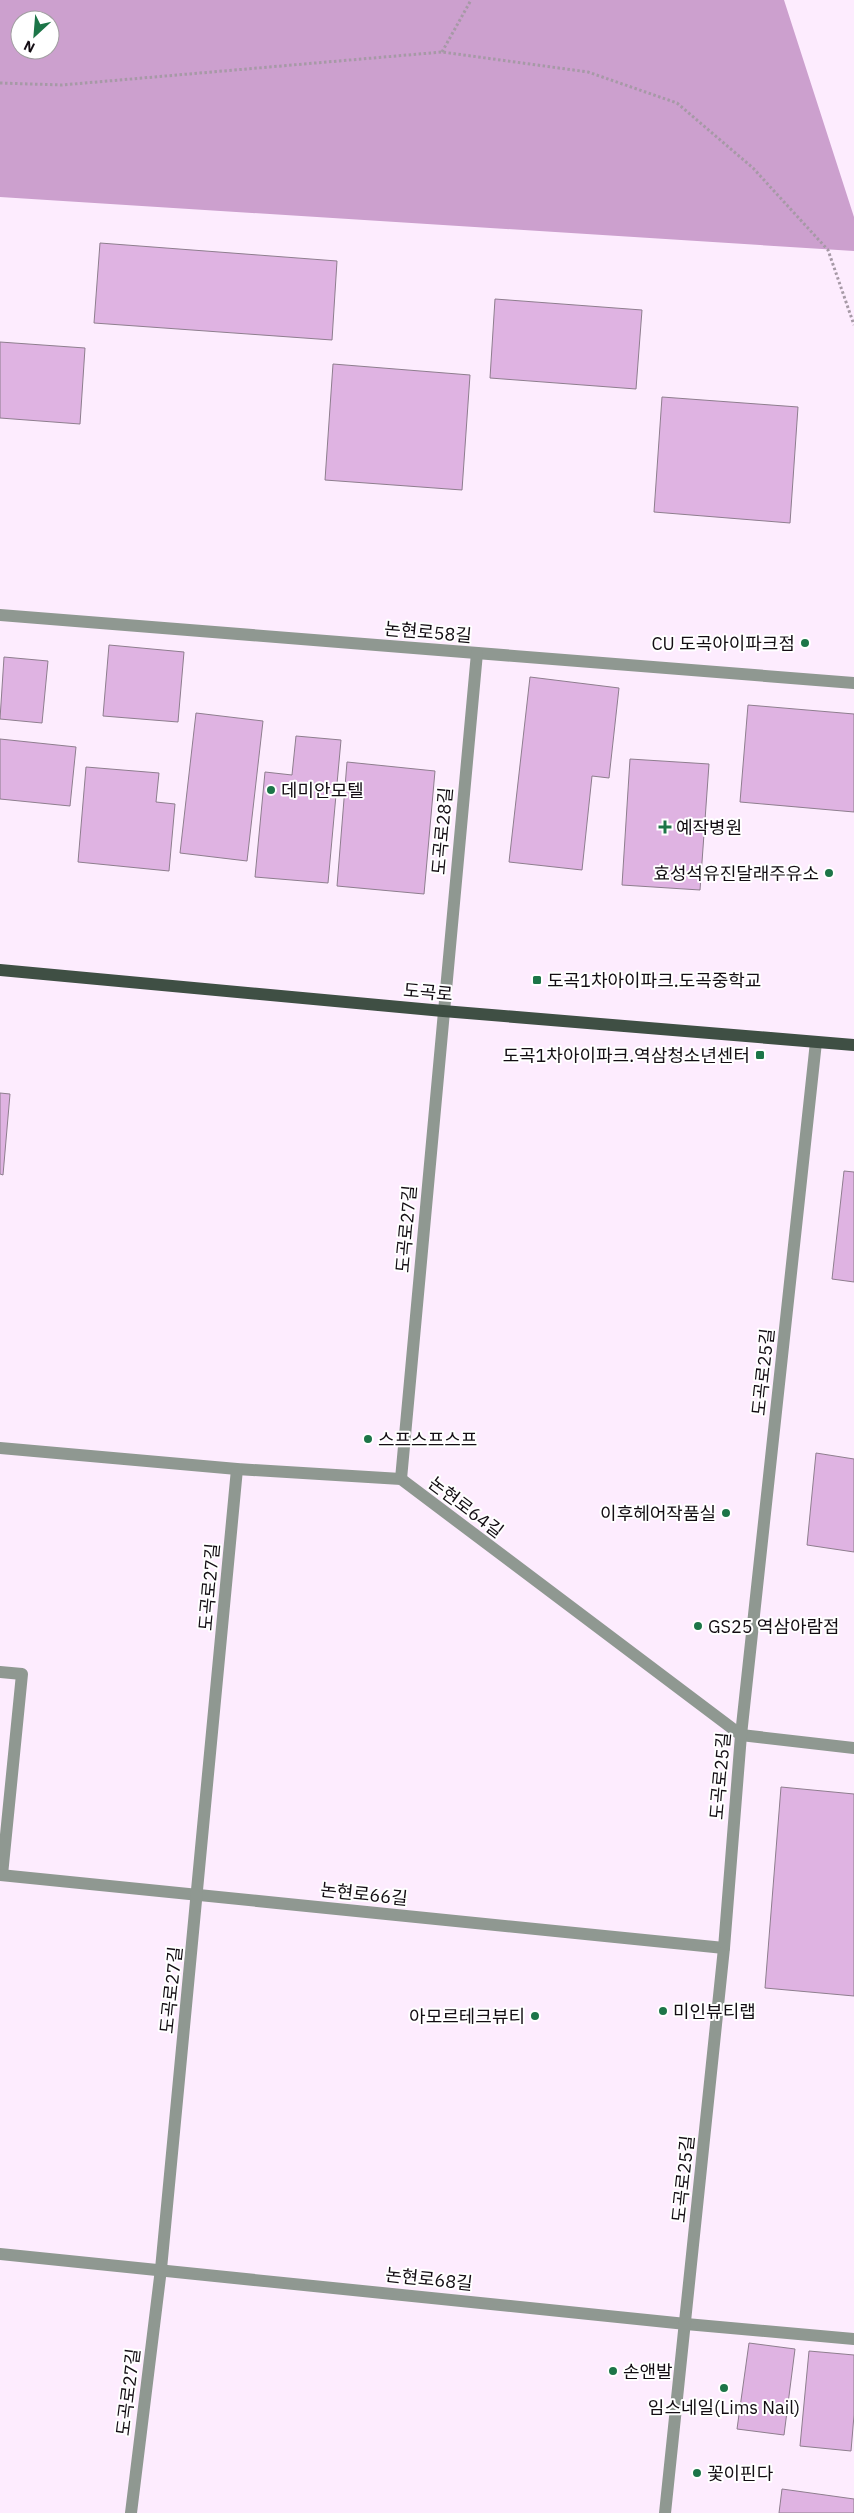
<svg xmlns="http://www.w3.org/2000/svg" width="854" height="2513" font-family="'IBM Plex Sans','Noto Sans KR',sans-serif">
  <rect width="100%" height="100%" fill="#fdecfe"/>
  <path fill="#cca0ce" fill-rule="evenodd" d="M 0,0 L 784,0 L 854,217 L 854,251 L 0,197 ZM 20,20 L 50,20 L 50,50 L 20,50 Z"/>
  <g fill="#dfb3e2" stroke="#8e7e8e">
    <polygon points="100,243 337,261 332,340 94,323"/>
    <polygon points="495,299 642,310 636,389 490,378"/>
    <polygon points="0,342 85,348 80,424 0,418"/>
    <polygon points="333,364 470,375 462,490 325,480"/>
    <polygon points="662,397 798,407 790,523 654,512"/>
    <polygon points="109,645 184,652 178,722 103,716"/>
    <polygon points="4,657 48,661 42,723 0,719"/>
    <polygon points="530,677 619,688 609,778 592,776 582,870 509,862"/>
    <polygon points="748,705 854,714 854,812 740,802"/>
    <polygon points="196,713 263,721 247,861 180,853"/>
    <polygon points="296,736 341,740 328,883 255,877 265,772 292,775"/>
    <polygon points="0,739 76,747 70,806 0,799"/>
    <polygon points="630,759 709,764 700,890 622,885"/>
    <polygon points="347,762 435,771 424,894 337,886"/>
    <polygon points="86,767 159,773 156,802 175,804 169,871 78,862"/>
    <polygon points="0,1093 10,1094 3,1175 0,1174"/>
    <polygon points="844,1171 854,1172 854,1282 832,1279"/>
    <polygon points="816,1453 854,1459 854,1552 807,1545"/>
    <polygon points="781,1787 854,1794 854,1996 765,1988"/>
    <polygon points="749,2343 795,2349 784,2435 737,2429"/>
    <polygon points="809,2351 854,2355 854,2415 851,2451 800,2446"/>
    <polygon points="782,2489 854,2499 854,2513 779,2513"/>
  </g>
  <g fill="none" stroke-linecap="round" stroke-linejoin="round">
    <g stroke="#a699a6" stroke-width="3" stroke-dasharray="2.5 2.5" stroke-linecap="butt">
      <polyline points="442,52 471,0"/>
      <polyline points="0,83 62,85 442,52 588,72 677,103 753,168 828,250 854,325"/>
    </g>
    <g stroke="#8f9891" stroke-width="12">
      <polyline points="0,615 854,683"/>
      <polyline points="0,1448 237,1469 401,1479 741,1735 854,1748"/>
      <polyline points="401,1479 477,653"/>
      <polyline points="0,1672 22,1674 2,1875"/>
      <polyline points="0,1875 724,1948"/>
      <polyline points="0,2254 686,2324 854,2339"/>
      <polyline points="131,2513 161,2269 237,1469"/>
      <polyline points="665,2513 724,1948 741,1735 816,1042"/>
    </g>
    <polyline stroke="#3f4f44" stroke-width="12" points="0,970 443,1011 854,1045"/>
  </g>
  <g fill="#1c7548" stroke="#fff" stroke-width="2">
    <circle cx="805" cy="643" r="5"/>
    <circle cx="271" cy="790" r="5"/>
    <path d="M662.5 819.5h5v5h5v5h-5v5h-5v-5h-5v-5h5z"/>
    <circle cx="829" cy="873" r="5"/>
    <rect x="532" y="975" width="10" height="10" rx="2.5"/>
    <rect x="755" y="1050" width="10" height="10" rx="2.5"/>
    <circle cx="368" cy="1439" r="5"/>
    <circle cx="726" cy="1513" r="5"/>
    <circle cx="698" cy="1626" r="5"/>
    <circle cx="663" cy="2011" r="5"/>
    <circle cx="535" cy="2016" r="5"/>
    <circle cx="613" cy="2371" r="5"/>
    <circle cx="724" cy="2388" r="5"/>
    <circle cx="697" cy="2473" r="5"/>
  </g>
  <g text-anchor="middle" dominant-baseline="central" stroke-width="4" stroke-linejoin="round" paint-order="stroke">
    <g font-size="18" fill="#130d13" stroke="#fff">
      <text transform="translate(428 632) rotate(5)">논현로58길</text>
      <text transform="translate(442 831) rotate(-85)">도곡로28길</text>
      <text transform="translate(428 992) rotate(5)">도곡로</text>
      <text transform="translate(406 1229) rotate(-85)">도곡로27길</text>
      <text transform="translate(763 1372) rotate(-84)">도곡로25길</text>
      <text transform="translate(466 1507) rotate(37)">논현로64길</text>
      <text transform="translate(209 1587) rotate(-85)">도곡로27길</text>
      <text transform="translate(720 1776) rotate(-85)">도곡로25길</text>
      <text transform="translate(364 1894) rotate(6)">논현로66길</text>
      <text transform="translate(171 1990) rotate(-84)">도곡로27길</text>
      <text transform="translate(683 2179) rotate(-84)">도곡로25길</text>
      <text transform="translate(429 2279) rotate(6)">논현로68길</text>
      <text transform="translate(128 2392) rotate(-83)">도곡로27길</text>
    </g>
    <g font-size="18" fill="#130d13" stroke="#fff" text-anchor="start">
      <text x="795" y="643" text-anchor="end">CU 도곡아이파크점</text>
      <text x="281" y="790">데미안모텔</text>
      <text x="676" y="827">예작병원</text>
      <text x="819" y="873" text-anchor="end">효성석유진달래주유소</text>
      <text x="547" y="980">도곡1차아이파크.도곡중학교</text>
      <text x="750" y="1055" text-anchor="end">도곡1차아이파크.역삼청소년센터</text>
      <text x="378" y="1439">스프스프스프</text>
      <text x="716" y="1513" text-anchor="end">이후헤어작품실</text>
      <text x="708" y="1626">GS25 역삼아람점</text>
      <text x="673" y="2011">미인뷰티랩</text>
      <text x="525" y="2016" text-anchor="end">아모르테크뷰티</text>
      <text x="623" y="2371">손앤발</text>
      <text x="724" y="2407" text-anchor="middle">임스네일(Lims Nail)</text>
      <text x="707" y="2473">꽃이핀다</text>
    </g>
  </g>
  <g transform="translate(35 35) rotate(206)"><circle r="24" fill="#ffffff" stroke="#a19ea1"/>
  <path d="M0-4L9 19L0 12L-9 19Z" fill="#1c7548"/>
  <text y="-8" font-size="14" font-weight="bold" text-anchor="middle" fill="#130d13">N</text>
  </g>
</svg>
